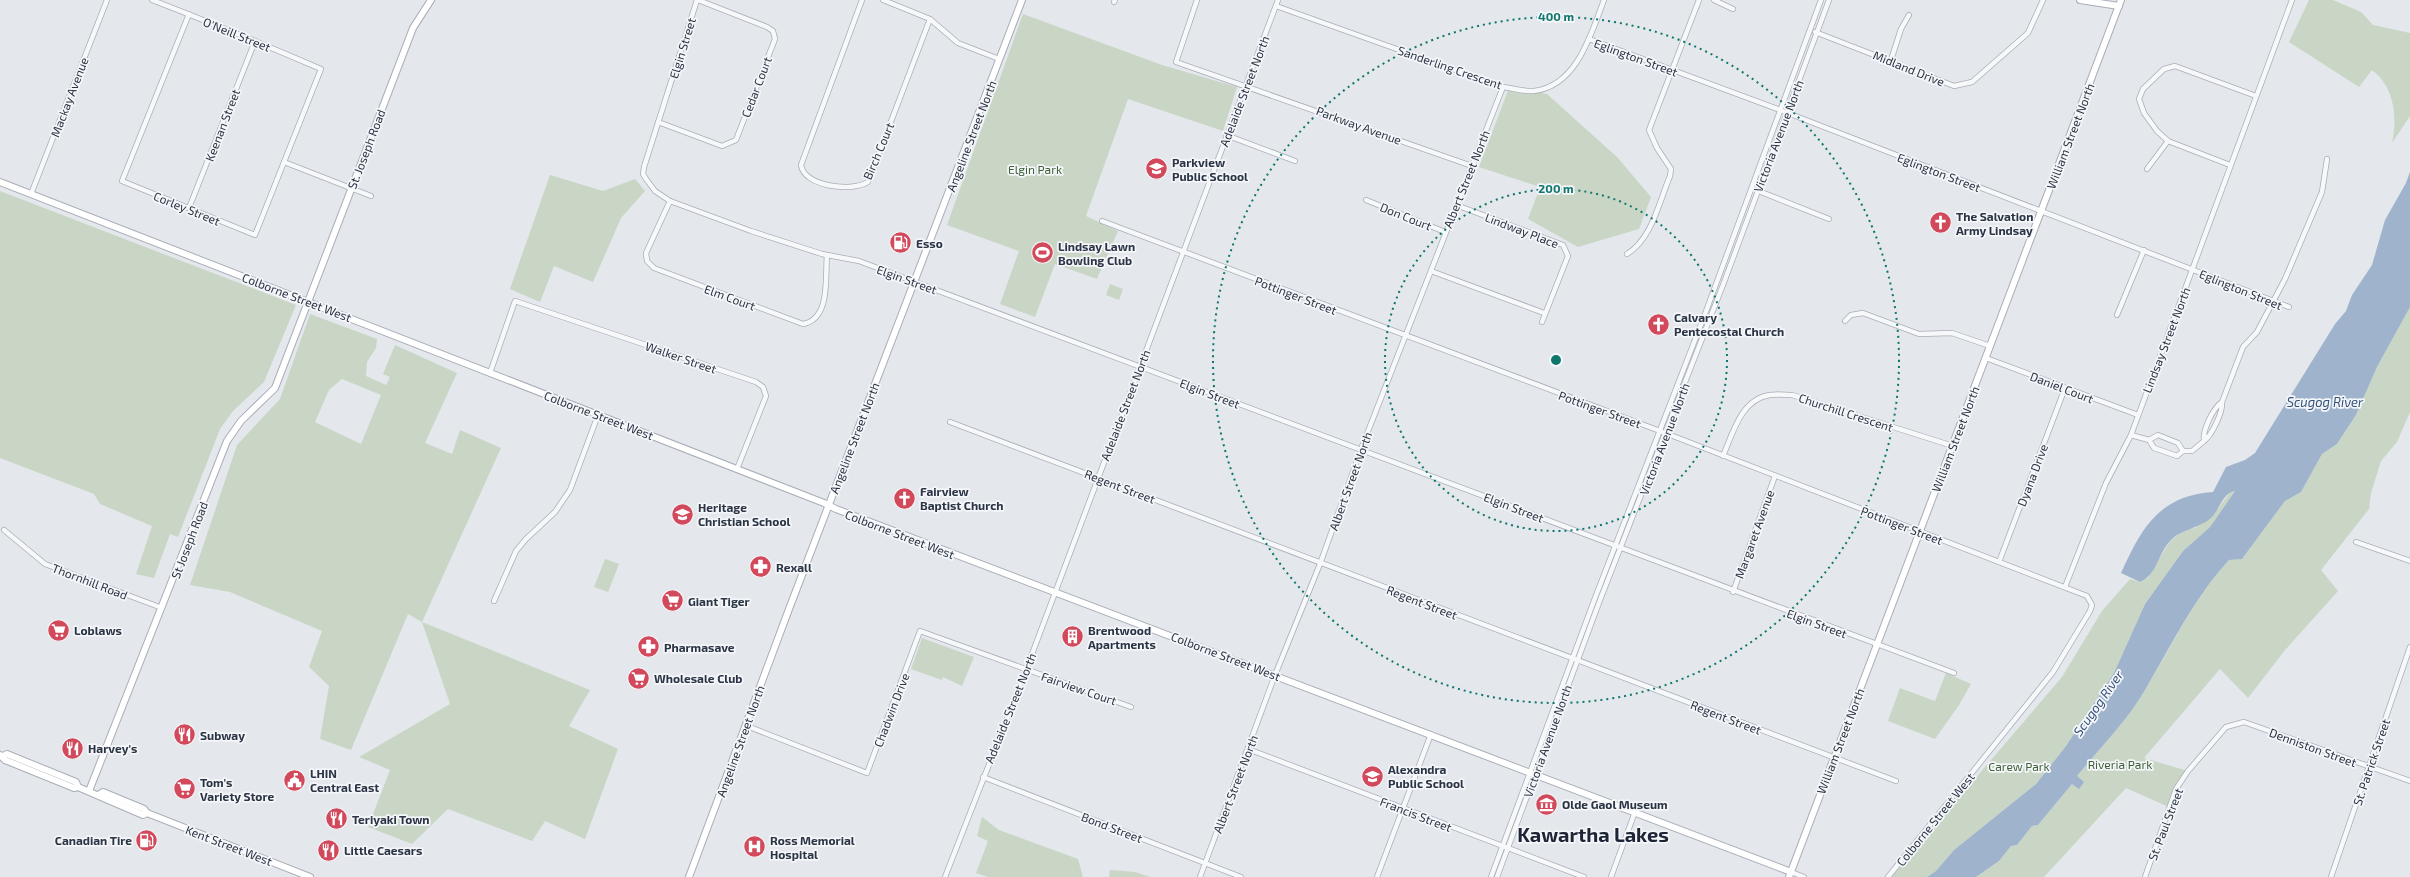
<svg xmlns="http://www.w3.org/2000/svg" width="2410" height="877" font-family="'Exo 2',sans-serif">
  <rect width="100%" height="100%" fill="#e4e7ec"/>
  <g fill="#c9d6c5" fill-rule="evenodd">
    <path d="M 2309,0 L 2333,0 L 2361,12 L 2373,25 L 2410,33 L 2410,116 L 2392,143 C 2398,118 2394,86 2372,70 L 2359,87 L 2289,42 Z"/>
    <polygon points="1023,14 1162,65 1237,87 1223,131 1128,99 1086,216 1118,231 1097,279 1055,264 1035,317 1000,304 1019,251 947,225"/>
    <path d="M 1509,88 C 1522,93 1534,91 1547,94 L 1617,157 L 1651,197 L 1639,229 L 1578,247 L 1528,219 L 1540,187 L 1479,167 Z"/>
    <polygon points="550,175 603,191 635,179 645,191 621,218 593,282 554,266 540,302 510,289"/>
    <polygon points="0,191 296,305 264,382 233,411 220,429 178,537 170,534 154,578 136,574 152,526 100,504 94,494 0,458"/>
    <polygon points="1110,284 1123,289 1119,300 1106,295"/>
    <path d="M 2410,307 L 2410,412 L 2397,442 L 2381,461 L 2371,493 L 2369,509 L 2321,570 L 2338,591 L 2285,650 L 2248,698 L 2220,669 L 2144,758 L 2188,771 L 2171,808 L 2126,788 L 2044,877 L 1976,877 L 1999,861 L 2011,846 L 2017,845 L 2032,826 L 2038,825 L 2072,784 L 2079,788 L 2077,776 C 2100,748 2127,721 2145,690 C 2172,646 2194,598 2229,560 L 2242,559 L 2285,501 L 2301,492 L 2322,454 L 2337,444 L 2356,415 L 2377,367 Z"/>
    <path d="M 310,314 L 377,339 L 376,348 L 367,362 L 366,376 L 386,385 L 390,377 L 383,374 L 395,345 L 457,373 L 425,443 L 452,454 L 460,430 L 501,448 L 422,622 L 590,690 L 569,726 L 618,749 L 585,839 L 545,821 L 532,841 L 448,809 L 412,844 L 368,827 L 390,770 L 359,757 L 450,704 L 422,622 L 408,614 L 351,750 L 320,739 L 329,686 L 309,667 L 322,631 L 230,592 L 190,585 L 237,445 L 280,399 ZM 342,379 L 381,395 L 361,444 L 315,422 L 329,390 Z"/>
    <polygon points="2231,491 2235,491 2210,527 2183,551 2145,604 2114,673 2066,746 2036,784 1954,850 1936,871 1927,877 1891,877 2062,677 2102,611 2130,579 2140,582 2148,578 2170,541 2184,530 2195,528 2211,518"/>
    <polygon points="605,559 619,564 608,592 594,587"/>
    <polygon points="922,638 974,657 962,686 943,677 942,680 911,669"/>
    <polygon points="1946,673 1971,684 1959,705 1935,739 1888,721 1900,688 1935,701"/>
    <polygon points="982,817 999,830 1078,859 1083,877 988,877 976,873 988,841 977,836"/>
    <polygon points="1110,870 1135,872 1150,877 1109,877"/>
  </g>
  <path fill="#9fb4cc" d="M 2410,172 L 2410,307 L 2377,367 L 2356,415 L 2337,444 L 2322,454 L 2301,492 L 2285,501 L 2242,559 L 2229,560 C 2194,598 2171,646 2145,690 C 2127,721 2100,748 2077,776 L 2084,782 L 2079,789 L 2072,784 L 2038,825 L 2032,826 L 2017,845 L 2011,846 L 1999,861 L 1976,877 L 1927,877 L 1936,871 L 1954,850 L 2036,784 L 2066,746 L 2114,673 L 2145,604 L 2183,551 L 2210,527 L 2235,491 C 2223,492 2219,511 2211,518 C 2198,529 2181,529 2170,541 C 2158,554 2157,575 2140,582 L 2121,573 C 2142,527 2159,496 2213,492 L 2226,467 L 2245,460 L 2255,453 L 2335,324 L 2346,311 L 2352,295 L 2372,265 L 2385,220 L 2406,183 Z"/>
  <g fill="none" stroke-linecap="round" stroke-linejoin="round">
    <defs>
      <g id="street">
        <path d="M 152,0 C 209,22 265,45 321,69 L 255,235 L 122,181 L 189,14"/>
        <polyline points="697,0 644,167 643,174 646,179 655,191 670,201 751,231 822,254 859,261 1954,673"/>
        <path d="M 862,0 L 801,165 C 804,187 852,192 868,182 L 930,19"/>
        <polyline points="883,0 930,19 958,43 999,59"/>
        <polyline points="1197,0 1176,62 1472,166"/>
        <polyline points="1714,0 1733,9"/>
        <polyline points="1114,2 1115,0"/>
        <path d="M 1276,6 L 1503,87 C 1513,88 1524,92 1534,91 C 1577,86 1591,34 1604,0"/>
        <polyline points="1815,32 1954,86 1972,82 2028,33 2043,0"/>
        <polyline points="1589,39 1780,110 2289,307"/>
        <polyline points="1891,60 1901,29 1909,15"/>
        <polyline points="658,122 722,146 736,140 775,39 773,31 767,27 698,0"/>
        <polyline points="1226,135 1295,161"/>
        <polyline points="284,162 371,196"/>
        <polyline points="2230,165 2168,141 2157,131 2144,113 2139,99 2143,89 2164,69 2175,66 2256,96"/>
        <polyline points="2147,169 2168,141"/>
        <polyline points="1756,190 1829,219"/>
        <polyline points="31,194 107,0"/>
        <polyline points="1366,200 1445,232"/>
        <path d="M 670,201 L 646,253 L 647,261 L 654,268 L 803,324 C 831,319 825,277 827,255"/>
        <polyline points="1456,205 1563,245 1568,256 1542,322"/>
        <polyline points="189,208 255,41"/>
        <polyline points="1102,221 1660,431 2087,596 2092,605 2090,611 2053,672 1888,877"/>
        <path d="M 1627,254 C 1652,239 1659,202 1670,176 L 1671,169 L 1657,148 L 1649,130 L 1699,0"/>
        <polyline points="1431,271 1544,313"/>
        <polyline points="2117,315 2144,250"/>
        <polyline points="1845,321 1851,315 1863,313 1919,334 1952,333 1990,346"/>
        <polyline points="1986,358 2138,415"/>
        <polyline points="490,373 515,301 756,382 763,387 766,396 737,469"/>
        <polyline points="2222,402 2243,347 2257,332 2285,279 2322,192 2327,159"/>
        <polyline points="950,422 1896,781"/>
        <polyline points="2131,435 2149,440"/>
        <path d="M 2183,451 L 2177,456 L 2154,448 L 2149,440 L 2158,435 L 2178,443 L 2183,451 L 2192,451 L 2204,441 C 2202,431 2213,408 2222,402 C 2223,412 2212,435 2204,441"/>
        <path d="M 1723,456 C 1733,433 1741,399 1770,395 C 1777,394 1785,395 1792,395 L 1953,446"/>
        <polyline points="4,530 45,564 162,608"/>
        <polyline points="2356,542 2410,561"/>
        <polyline points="1999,562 2065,388"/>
        <polyline points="2065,587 2106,483 2131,435 2292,0"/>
        <polyline points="1733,592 1775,476"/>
        <polyline points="494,601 516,551 526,539 555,512 570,490 598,415"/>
        <polyline points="747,726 867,773 920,631 1131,707"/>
        <polyline points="1248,749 1584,877"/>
        <polyline points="983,777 1241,877"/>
        <polyline points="1791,872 1804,877"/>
        <polyline points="945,877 1026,670 1278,0"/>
        <polyline points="1200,877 1275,675 1320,564 1363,444 1503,87"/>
        <polyline points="1377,877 1431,734"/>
        <polyline points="1491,877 1595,598 1705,314 1821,0"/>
        <polyline points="1497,877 1600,600 1723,285 1829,0"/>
        <polyline points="1611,877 1635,812"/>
        <polyline points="2145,877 2176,789 2188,771 2226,727 2244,722 2410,781"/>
        <polyline points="2331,877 2410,647"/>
      </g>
      <g id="secondary">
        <polyline points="2080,0 2119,6"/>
        <polyline points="0,182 824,503 836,509 1791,872"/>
        <polyline points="0,755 5,760 74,788 78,787 136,812 143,815 147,813"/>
        <polyline points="3,756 7,754 76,782 78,787"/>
        <polyline points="89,791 227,441 241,421 275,388 413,28 431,0"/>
        <polyline points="98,795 103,792 144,809 147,813 310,877"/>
        <polyline points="689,877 789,609 1022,0"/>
        <polyline points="1789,877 2121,0"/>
      </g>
    </defs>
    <use href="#street" stroke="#a9aeb7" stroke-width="6"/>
    <use href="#secondary" stroke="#a9aeb7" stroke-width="8"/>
    <use href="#street" stroke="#f7f8fa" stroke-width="4.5"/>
    <use href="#secondary" stroke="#fff" stroke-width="6"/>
  </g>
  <g fill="none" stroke="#0f766e" stroke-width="2" stroke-dasharray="2 4">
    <circle cx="1556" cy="360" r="171"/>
    <circle cx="1556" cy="360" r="343"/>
  </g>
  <defs>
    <symbol id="school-disc" viewBox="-11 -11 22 22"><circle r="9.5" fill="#d1495b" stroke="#f4f6f9"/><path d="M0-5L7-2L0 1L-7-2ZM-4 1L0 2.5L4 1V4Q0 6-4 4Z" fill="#fff"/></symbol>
    <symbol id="church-disc" viewBox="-11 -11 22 22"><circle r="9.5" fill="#d1495b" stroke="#f4f6f9"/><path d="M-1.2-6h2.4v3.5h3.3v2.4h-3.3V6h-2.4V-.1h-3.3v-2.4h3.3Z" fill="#fff"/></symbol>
    <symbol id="fuel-disc" viewBox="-11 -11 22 22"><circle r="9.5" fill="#d1495b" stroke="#f4f6f9"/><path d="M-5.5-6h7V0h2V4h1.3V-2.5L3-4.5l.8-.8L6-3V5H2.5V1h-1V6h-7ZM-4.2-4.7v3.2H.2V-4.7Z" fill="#fff"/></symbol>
    <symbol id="stadium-disc" viewBox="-11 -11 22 22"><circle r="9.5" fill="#d1495b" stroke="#f4f6f9"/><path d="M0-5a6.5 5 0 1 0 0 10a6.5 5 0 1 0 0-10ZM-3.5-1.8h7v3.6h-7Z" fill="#fff"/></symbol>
    <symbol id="pharmacy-disc" viewBox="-11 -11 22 22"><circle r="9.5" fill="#d1495b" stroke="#f4f6f9"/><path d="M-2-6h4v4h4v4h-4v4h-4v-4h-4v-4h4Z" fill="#fff"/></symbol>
    <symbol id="supermarket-disc" viewBox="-11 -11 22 22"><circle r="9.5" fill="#d1495b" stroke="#f4f6f9"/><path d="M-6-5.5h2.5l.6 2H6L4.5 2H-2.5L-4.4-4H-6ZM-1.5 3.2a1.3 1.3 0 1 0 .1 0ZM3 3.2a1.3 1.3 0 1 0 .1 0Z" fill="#fff"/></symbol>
    <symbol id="building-disc" viewBox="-11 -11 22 22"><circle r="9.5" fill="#d1495b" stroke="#f4f6f9"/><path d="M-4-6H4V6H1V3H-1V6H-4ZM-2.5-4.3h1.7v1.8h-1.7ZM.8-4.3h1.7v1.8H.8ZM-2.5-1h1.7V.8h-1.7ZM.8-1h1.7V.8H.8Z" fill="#fff"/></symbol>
    <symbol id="restaurant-disc" viewBox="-11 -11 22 22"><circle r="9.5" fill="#d1495b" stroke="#f4f6f9"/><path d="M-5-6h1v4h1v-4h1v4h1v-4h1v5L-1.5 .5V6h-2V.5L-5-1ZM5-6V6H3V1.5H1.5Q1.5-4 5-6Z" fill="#fff"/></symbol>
    <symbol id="civic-disc" viewBox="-11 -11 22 22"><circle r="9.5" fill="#d1495b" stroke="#f4f6f9"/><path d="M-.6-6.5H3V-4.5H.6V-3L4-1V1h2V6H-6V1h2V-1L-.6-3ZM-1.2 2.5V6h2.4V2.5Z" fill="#fff"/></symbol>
    <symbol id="museum-disc" viewBox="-11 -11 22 22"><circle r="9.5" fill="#d1495b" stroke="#f4f6f9"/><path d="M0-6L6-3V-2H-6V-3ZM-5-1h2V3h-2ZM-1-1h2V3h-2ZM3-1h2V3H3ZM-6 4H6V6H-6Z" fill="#fff"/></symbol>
    <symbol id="hospital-disc" viewBox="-11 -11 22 22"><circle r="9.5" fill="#d1495b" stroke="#f4f6f9"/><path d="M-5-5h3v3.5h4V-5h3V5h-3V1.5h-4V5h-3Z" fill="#fff"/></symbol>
  </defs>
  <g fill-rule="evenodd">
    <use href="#school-disc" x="1144" y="156" width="25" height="25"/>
    <use href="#church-disc" x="1928" y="210" width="25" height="25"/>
    <use href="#fuel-disc" x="888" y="230" width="25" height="25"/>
    <use href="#stadium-disc" x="1030" y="240" width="25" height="25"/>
    <use href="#church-disc" x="1646" y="312" width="25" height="25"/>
    <use href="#church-disc" x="892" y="486" width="25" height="25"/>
    <use href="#school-disc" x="670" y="502" width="25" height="25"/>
    <use href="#pharmacy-disc" x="748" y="554" width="25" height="25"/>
    <use href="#supermarket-disc" x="660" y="588" width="25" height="25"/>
    <use href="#supermarket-disc" x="46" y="618" width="25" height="25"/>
    <use href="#building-disc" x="1060" y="624" width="25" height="25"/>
    <use href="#pharmacy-disc" x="636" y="634" width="25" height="25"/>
    <use href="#supermarket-disc" x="626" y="666" width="25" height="25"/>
    <use href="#restaurant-disc" x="172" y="722" width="25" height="25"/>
    <use href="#restaurant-disc" x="60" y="736" width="25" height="25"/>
    <use href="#school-disc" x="1360" y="764" width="25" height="25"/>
    <use href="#civic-disc" x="282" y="768" width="25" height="25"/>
    <use href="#supermarket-disc" x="172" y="776" width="25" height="25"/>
    <use href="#museum-disc" x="1534" y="792" width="25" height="25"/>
    <use href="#restaurant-disc" x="324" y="806" width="25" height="25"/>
    <use href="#fuel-disc" x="134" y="828" width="25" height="25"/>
    <use href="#hospital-disc" x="742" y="834" width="25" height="25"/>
    <use href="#restaurant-disc" x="316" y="838" width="25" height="25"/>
  </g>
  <g text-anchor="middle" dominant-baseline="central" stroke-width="3.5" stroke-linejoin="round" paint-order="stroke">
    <g font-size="12" fill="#2b3445" stroke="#f4f6f9">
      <text transform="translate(237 34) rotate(22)">O'Neill Street</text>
      <text transform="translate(682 48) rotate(-73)">Elgin Street</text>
      <text transform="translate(1636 57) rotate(20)">Eglington Street</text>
      <text transform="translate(1450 67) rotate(19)">Sanderling Crescent</text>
      <text transform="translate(1909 68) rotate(22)">Midland Drive</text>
      <text transform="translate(756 87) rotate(-69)">Cedar Court</text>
      <text transform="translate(1244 91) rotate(-69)">Adelaide Street North</text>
      <text transform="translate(69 97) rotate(-69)">Mackay Avenue</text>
      <text transform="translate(222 125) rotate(-69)">Keenan Street</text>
      <text transform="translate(1359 125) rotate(20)">Parkway Avenue</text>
      <text transform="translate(971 136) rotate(-69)">Angeline Street North</text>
      <text transform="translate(1778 136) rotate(-69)">Victoria Avenue North</text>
      <text transform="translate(2070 136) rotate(-69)">William Street North</text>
      <text transform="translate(366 149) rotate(-69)">St. Joseph Road</text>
      <text transform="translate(878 151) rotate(-67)">Birch Court</text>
      <text transform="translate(1939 172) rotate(21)">Eglington Street</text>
      <text transform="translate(1466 179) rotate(-68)">Albert Street North</text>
      <text transform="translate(187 208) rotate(22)">Corley Street</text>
      <text transform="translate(1406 216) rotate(22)">Don Court</text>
      <text transform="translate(1522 230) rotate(21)">Lindway Place</text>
      <text transform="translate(907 279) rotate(20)">Elgin Street</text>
      <text transform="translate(2241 289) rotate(22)">Eglington Street</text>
      <text transform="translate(1296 295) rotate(21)">Pottinger Street</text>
      <text transform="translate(297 297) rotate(21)">Colborne Street West</text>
      <text transform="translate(730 297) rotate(20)">Elm Court</text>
      <text transform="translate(2166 340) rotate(-69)">Lindsay Street North</text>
      <text transform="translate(681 357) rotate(19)">Walker Street</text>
      <text transform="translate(2062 387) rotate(21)">Daniel Court</text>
      <text transform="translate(1210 393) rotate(21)">Elgin Street</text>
      <text transform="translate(1125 405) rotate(-69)">Adelaide Street North</text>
      <text transform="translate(1600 409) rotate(20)">Pottinger Street</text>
      <text transform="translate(1846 412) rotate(18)">Churchill Crescent</text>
      <text transform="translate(599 415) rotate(21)">Colborne Street West</text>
      <text transform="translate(854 438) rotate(-69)">Angeline Street North</text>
      <text transform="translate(1664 439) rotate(-69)">Victoria Avenue North</text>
      <text transform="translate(1955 439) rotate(-69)">William Street North</text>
      <text transform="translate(2032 475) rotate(-69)">Dyana Drive</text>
      <text transform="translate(1350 481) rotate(-70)">Albert Street North</text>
      <text transform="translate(1120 486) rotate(21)">Regent Street</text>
      <text transform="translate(1514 507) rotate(21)">Elgin Street</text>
      <text transform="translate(1902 525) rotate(21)">Pottinger Street</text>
      <text transform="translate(900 534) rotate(21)">Colborne Street West</text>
      <text transform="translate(1754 534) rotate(-70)">Margaret Avenue</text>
      <text transform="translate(189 540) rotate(-69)">St Joseph Road</text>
      <text transform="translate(90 581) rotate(21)">Thornhill Road</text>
      <text transform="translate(1422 602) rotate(21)">Regent Street</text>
      <text transform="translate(1817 623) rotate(20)">Elgin Street</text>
      <text transform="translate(1226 656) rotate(21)">Colborne Street West</text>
      <text transform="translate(1079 688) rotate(19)">Fairview Court</text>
      <text transform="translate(1010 708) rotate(-68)">Adelaide Street North</text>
      <text transform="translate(891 710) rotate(-69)">Chadwin Drive</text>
      <text transform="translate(1726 717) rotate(21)">Regent Street</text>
      <text transform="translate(740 741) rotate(-70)">Angeline Street North</text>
      <text transform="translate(1547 741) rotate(-70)">Victoria Avenue North</text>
      <text transform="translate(1840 741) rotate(-69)">William Street North</text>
      <text transform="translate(2313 747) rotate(20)">Denniston Street</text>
      <text transform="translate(2371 762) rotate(-71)">St. Patrick Street</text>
      <text transform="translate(1235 784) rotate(-69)">Albert Street North</text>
      <text transform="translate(1416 814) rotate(21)">Francis Street</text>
      <text transform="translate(1935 819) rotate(-51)">Colborne Street West</text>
      <text transform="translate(2165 824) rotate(-69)">St. Paul Street</text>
      <text transform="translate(1112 827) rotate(21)">Bond Street</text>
      <text transform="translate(229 845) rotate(21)">Kent Street West</text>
    </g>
    <g font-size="12" font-weight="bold" fill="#2b3445" stroke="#f4f6f9" text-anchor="start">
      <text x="1172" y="162">Parkview<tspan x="1172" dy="14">Public School</tspan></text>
      <text x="1956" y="216">The Salvation<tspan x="1956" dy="14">Army Lindsay</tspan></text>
      <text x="916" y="243">Esso</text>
      <text x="1058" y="246">Lindsay Lawn<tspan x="1058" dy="14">Bowling Club</tspan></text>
      <text x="1674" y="317">Calvary<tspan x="1674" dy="14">Pentecostal Church</tspan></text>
      <text x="920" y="491">Fairview<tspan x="920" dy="14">Baptist Church</tspan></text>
      <text x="698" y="507">Heritage<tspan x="698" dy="14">Christian School</tspan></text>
      <text x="776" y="567">Rexall</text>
      <text x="688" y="601">Giant Tiger</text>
      <text x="74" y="630">Loblaws</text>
      <text x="1088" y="630">Brentwood<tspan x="1088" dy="14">Apartments</tspan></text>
      <text x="664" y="647">Pharmasave</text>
      <text x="654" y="678">Wholesale Club</text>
      <text x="200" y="735">Subway</text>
      <text x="88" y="748">Harvey's</text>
      <text x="1388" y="769">Alexandra<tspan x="1388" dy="14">Public School</tspan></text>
      <text x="310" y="773">LHIN<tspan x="310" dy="14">Central East</tspan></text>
      <text x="200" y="782">Tom's<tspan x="200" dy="14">Variety Store</tspan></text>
      <text x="1562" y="804">Olde Gaol Museum</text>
      <text x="352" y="819">Teriyaki Town</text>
      <text x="132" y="840" text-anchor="end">Canadian Tire</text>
      <text x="770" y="840">Ross Memorial<tspan x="770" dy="14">Hospital</tspan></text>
      <text x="344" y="850">Little Caesars</text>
    </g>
    <g font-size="12" fill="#3f6138" stroke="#f4f6f9">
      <text x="1035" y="169">Elgin Park</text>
      <text x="2120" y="764">Riveria Park</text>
      <text x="2019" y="766">Carew Park</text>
    </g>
    <g font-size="13" font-style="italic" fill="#34527a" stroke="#f4f6f9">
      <text x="2325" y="402">Scugog River</text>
      <text transform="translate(2098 703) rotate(-55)">Scugog River</text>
    </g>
    <g font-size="20" font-weight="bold" fill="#1d2536" stroke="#f4f6f9">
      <text x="1593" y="834">Kawartha Lakes</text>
    </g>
  </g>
  <circle cx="1556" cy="360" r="6" fill="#0f766e" stroke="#f4f6f9" stroke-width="2"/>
  <g font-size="12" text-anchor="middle" font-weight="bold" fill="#0f766e" stroke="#f4f6f9" stroke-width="3.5" stroke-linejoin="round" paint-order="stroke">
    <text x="1556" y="21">400 m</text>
    <text x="1556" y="193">200 m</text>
  </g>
</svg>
